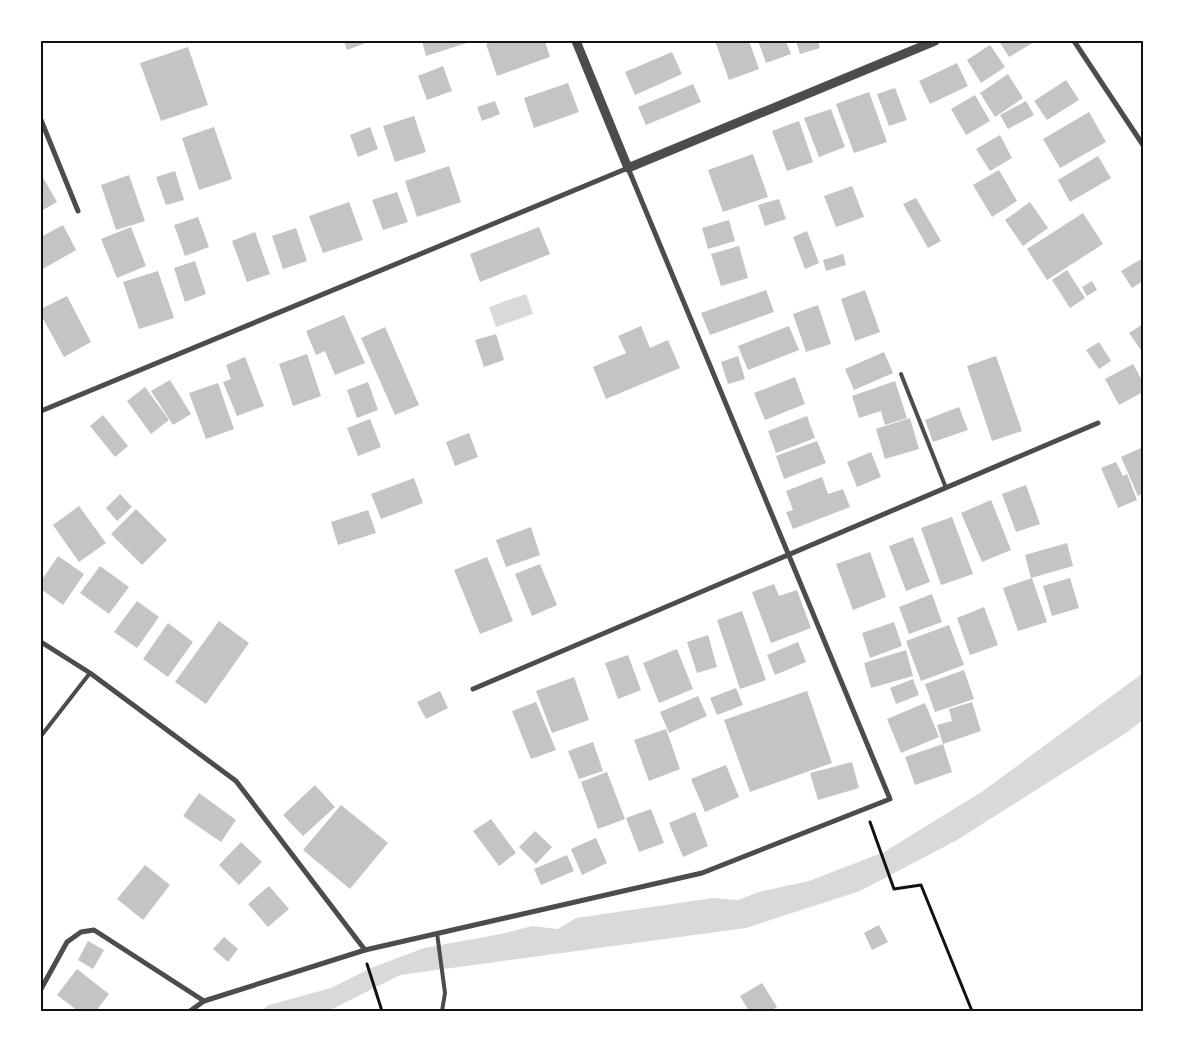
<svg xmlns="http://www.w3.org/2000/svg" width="1184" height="1052" font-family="'Source Serif 4',serif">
  <rect width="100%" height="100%" fill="#fff"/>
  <g fill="#d9d9d9">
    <polygon points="526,294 533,314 496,327 489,307"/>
    <polygon points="1143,673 1143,720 1126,733 957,840 860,891 746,928 400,975 328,1011 261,1011 269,1005 331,988 371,968 424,948 501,934 532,926 558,929 576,918 713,898 738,900 759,892 809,881 884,852 983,791"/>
  </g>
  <g fill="#c4c4c4">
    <polygon points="344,41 371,41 347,50"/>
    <polygon points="422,41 470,41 470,42 426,56"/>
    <polygon points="494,41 545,41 550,57 497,76 486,44"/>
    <polygon points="715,41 749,41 759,69 729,80"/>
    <polygon points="758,41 786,41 791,54 766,63"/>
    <polygon points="796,41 818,41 820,48 800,54"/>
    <polygon points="999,41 1036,41 1009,57"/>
    <polygon points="990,45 1005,67 981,83 967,60"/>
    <polygon points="188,47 208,105 161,121 140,63"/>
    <polygon points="672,52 682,74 635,95 625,72"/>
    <polygon points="957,63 968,86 930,104 919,81"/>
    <polygon points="443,66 452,91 427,100 418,76"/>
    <polygon points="1008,74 1023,98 995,117 980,93"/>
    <polygon points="1066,80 1079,100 1047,120 1034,101"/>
    <polygon points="568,83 579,112 534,128 524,98"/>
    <polygon points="693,84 701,102 646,125 638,107"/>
    <polygon points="895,88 907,120 889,126 877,94"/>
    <polygon points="869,92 887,142 854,153 836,104"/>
    <polygon points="975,95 990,121 966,135 951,109"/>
    <polygon points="495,101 500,114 482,121 477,107"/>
    <polygon points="1026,101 1034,115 1008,129 1000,115"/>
    <polygon points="831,109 845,147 819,157 804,118"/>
    <polygon points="1089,112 1106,142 1060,168 1043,139"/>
    <polygon points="414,116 426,152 395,162 383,126"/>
    <polygon points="799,121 813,162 787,171 772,131"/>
    <polygon points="214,127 232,179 199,190 182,138"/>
    <polygon points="370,127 378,149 358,157 350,135"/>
    <polygon points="1000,135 1012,158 990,171 976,149"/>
    <polygon points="753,154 768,197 723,212 708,170"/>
    <polygon points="1098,156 1111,178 1070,202 1058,180"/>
    <polygon points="449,166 461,202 417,217 405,181"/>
    <polygon points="999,170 1017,201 992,217 973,185"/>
    <polygon points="175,171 184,200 166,205 156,177"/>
    <polygon points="41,174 57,202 41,211"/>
    <polygon points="129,175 145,221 116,230 101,185"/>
    <polygon points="852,186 864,217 836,227 824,196"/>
    <polygon points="397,192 408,222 383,230 372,200"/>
    <polygon points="916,198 941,241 928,248 903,204"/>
    <polygon points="779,199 786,219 765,226 758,205"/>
    <polygon points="349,202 363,240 323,253 309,216"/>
    <polygon points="1030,202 1048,228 1023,246 1005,220"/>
    <polygon points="1083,213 1103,244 1047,280 1027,249"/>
    <polygon points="198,217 209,247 185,256 174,225"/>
    <polygon points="729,220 735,241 708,249 702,228"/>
    <polygon points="63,225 76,250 41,270 41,237"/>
    <polygon points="131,227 146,266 117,278 101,239"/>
    <polygon points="539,227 550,254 480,282 470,254"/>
    <polygon points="296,228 307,261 283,269 272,236"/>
    <polygon points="807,231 819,263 805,269 793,237"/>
    <polygon points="255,232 270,274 247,282 232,241"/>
    <polygon points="739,246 748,278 721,286 711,254"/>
    <polygon points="843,254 846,265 826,271 823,260"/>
    <polygon points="1143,258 1143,281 1132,288 1121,271"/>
    <polygon points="195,261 206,294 185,302 174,268"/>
    <polygon points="1067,270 1085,298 1070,308 1052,280"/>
    <polygon points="158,271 174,318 139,329 123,282"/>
    <polygon points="1092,281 1097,290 1087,296 1082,287"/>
    <polygon points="766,290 774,312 710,335 701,313"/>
    <polygon points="865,290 880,332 855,341 841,299"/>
    <polygon points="67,296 91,342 64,357 41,315 41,309"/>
    <polygon points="818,305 831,344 806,352 793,314"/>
    <polygon points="344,315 365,363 335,375 325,351 316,355 306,331"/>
    <polygon points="1143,324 1143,353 1129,333"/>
    <polygon points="641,326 650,348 668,340 680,368 606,399 593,367 626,353 618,336"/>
    <polygon points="789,326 799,350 748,370 738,346"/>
    <polygon points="385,327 419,405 395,415 361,338"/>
    <polygon points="496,334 504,360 484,367 475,340"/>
    <polygon points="1099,342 1111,361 1099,369 1086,350"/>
    <polygon points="884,352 893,373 854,390 845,369"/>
    <polygon points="307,354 321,396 293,406 279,364"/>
    <polygon points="738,356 745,379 728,384 721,362"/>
    <polygon points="996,356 1022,431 992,441 967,366"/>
    <polygon points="245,357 264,406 237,416 223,382 231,379 226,365"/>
    <polygon points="1133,364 1143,382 1143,392 1119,405 1105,379"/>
    <polygon points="795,377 805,404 765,420 754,393"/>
    <polygon points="170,380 191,414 173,425 151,391"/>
    <polygon points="895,381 907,418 885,425 881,411 859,418 852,396"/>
    <polygon points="368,382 378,410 357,418 347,390"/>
    <polygon points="218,383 234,429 206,439 189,393"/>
    <polygon points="145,387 169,420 151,434 127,401"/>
    <polygon points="959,407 968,430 933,442 925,420"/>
    <polygon points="103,415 128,446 115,457 90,426"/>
    <polygon points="807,416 815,438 776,453 768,431"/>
    <polygon points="910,418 919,449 885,459 876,429"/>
    <polygon points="370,419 381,447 358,456 347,428"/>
    <polygon points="469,433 478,457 455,466 446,442"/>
    <polygon points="817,441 826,463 784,479 776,456"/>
    <polygon points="1143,447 1143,493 1138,496 1121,457"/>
    <polygon points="871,452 881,477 857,487 847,462"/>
    <polygon points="1116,462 1123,476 1127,474 1137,500 1118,508 1101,468"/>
    <polygon points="822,477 828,494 843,489 850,507 793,529 786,512 793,510 786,491"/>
    <polygon points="414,478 423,503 381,519 371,494"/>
    <polygon points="1026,485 1040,524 1016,532 1002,494"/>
    <polygon points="120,494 132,507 117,521 106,508"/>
    <polygon points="991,500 1011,550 982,562 961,513"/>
    <polygon points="79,506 106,543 79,562 53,525"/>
    <polygon points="136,509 167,540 142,565 111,534"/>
    <polygon points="368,510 376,533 338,545 331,522"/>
    <polygon points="952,517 973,574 941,585 921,528"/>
    <polygon points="531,527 540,555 506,567 496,540"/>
    <polygon points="913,537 930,582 906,591 889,546"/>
    <polygon points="1067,543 1073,566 1031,578 1025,555"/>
    <polygon points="870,552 886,597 853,610 836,564"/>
    <polygon points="58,556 84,574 63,605 41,589 41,581"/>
    <polygon points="487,557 513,621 480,634 454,570"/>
    <polygon points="540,564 557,605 532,616 515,574"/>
    <polygon points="100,566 129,587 109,614 80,593"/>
    <polygon points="1032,578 1047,622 1018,631 1003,588"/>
    <polygon points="1070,578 1079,608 1052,616 1043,586"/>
    <polygon points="774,584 779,596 797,590 811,628 771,643 752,592"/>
    <polygon points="932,594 942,622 909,634 899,607"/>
    <polygon points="137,601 159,617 137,648 114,632"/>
    <polygon points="984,607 998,645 970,655 957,618"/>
    <polygon points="742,611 766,680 740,689 717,620"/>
    <polygon points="219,621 249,643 206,704 175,682"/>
    <polygon points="894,622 902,646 870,658 862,633"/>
    <polygon points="168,623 193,642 168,677 143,659"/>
    <polygon points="949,625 964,665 921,681 906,641"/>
    <polygon points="708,635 717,667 697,673 687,642"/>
    <polygon points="798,642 806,662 775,675 767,655"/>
    <polygon points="677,649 693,689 659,703 643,663"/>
    <polygon points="906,650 913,676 871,688 864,663"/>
    <polygon points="628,655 641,690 618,699 605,663"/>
    <polygon points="964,670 974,699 935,712 925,684"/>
    <polygon points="574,677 589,720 552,733 536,691"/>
    <polygon points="913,679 919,695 896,704 890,688"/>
    <polygon points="736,688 743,705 717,715 710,698"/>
    <polygon points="440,691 448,708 426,719 417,702"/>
    <polygon points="807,691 832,763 750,792 724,720"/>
    <polygon points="698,696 707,716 669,733 660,712"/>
    <polygon points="536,702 556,750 531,759 512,711"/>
    <polygon points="972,702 981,731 943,744 937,725 952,721 949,709"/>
    <polygon points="925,703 939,737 901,753 887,719"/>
    <polygon points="666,729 680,769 649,781 634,740"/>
    <polygon points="593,742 603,771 579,779 568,751"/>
    <polygon points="943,744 952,772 915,785 905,757"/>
    <polygon points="852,762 859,788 818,800 810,773"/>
    <polygon points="726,765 739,797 705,812 691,779"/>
    <polygon points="607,772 625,819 598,829 581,782"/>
    <polygon points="315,785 335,807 303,836 283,815"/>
    <polygon points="199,793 236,820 221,842 183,816"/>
    <polygon points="341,805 388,843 350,889 303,850"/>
    <polygon points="651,809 664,843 639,852 626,818"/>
    <polygon points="695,812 708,846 683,857 669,823"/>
    <polygon points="491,819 516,853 499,866 473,831"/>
    <polygon points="535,831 552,847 536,864 519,847"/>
    <polygon points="596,838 607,863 582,875 571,849"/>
    <polygon points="241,842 262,862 239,885 219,865"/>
    <polygon points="567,855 574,871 541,885 534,869"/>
    <polygon points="145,865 170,885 143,920 117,899"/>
    <polygon points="269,886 289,909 268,927 248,904"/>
    <polygon points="879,925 888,942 872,950 864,933"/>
    <polygon points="224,937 238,949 228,962 213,949"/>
    <polygon points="88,941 104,950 93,969 78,960"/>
    <polygon points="77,969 109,994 96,1011 78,1011 57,995"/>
    <polygon points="762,983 777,1007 771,1011 749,1011 740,996"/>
  </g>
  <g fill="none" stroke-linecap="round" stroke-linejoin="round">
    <g stroke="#111" stroke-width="3">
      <polyline points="870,822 894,889 921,885 972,1011"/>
      <polyline points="367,964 382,1011"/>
    </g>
    <g stroke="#4c4c4c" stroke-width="4">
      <polyline points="901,374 946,488"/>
      <polyline points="41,736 90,673"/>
      <polyline points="437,933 445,993 442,1011"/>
    </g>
    <g stroke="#4c4c4c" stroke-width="5">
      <polyline points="1074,41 1143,145"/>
      <polyline points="41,120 78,211"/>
      <polyline points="41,411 628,168 890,799 702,873 365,950 204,1001 190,1011"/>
      <polyline points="41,642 90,673 236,781 365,950"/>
      <polyline points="473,689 1098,423"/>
      <polyline points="41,989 67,942 81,932 94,930 204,1001"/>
    </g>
    <polyline stroke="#4c4c4c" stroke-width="9" points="576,41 628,168 935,41"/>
  </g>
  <rect width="1184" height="1052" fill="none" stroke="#ffffff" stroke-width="85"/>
  <rect x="42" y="42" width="1100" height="968" fill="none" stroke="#111" stroke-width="2"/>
</svg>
